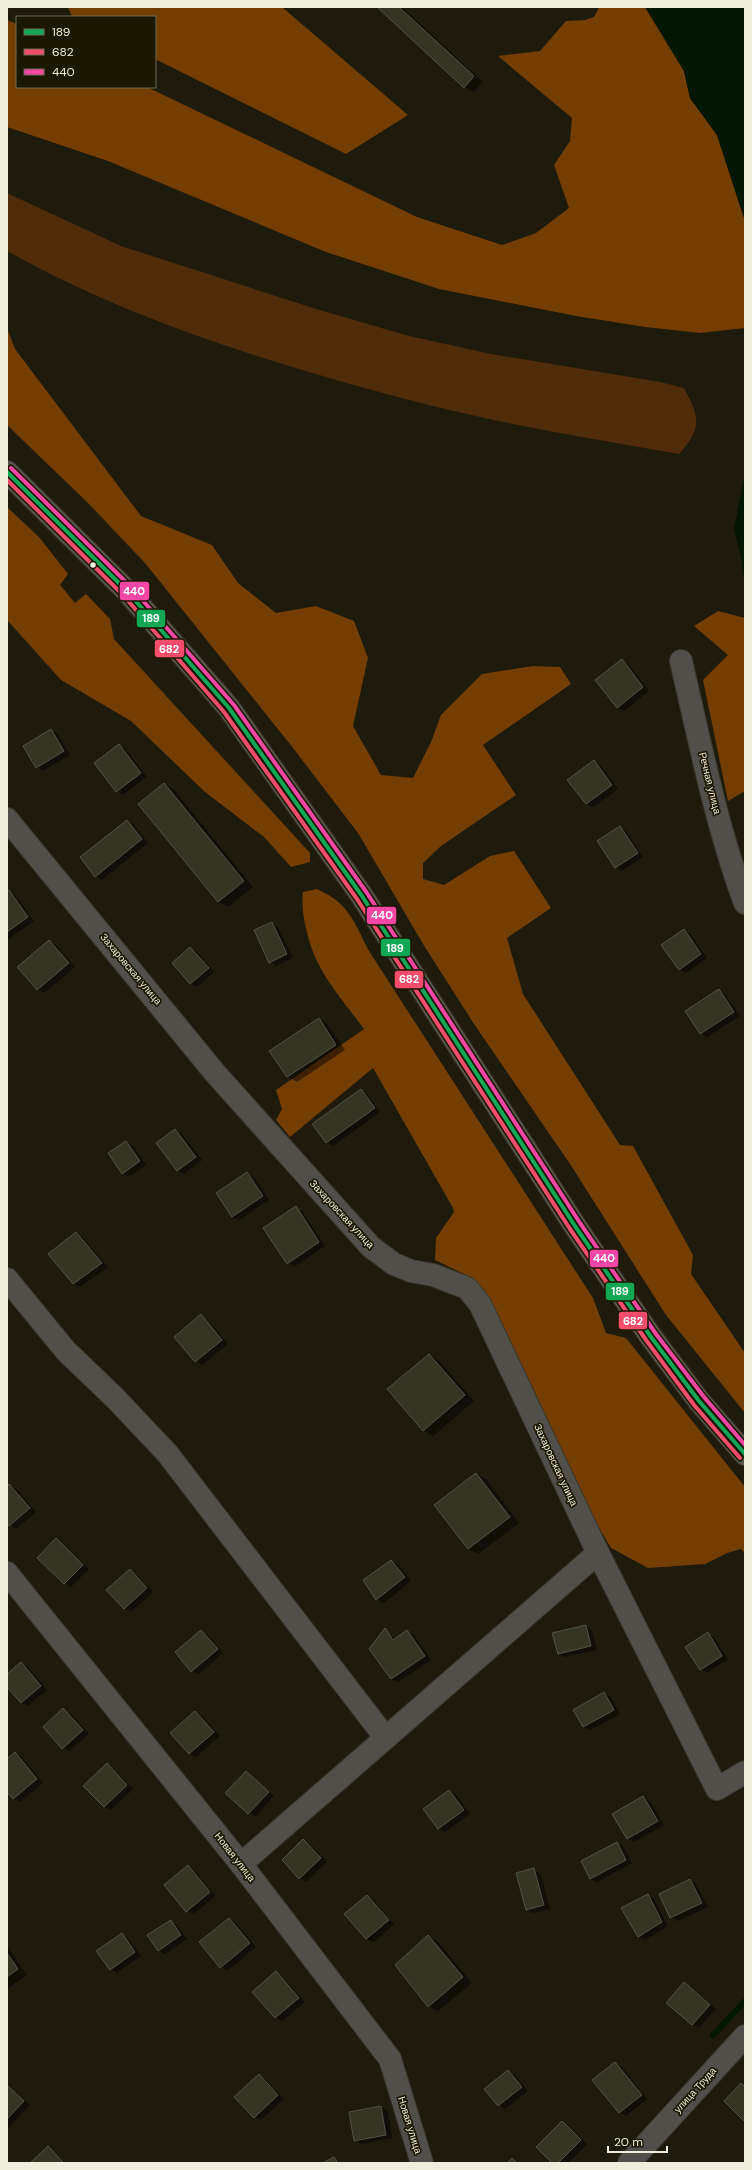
<svg xmlns="http://www.w3.org/2000/svg" width="752" height="2170" font-family="'DM Sans',sans-serif">
  <rect width="100%" height="100%" fill="#1e1b0c"/>
  <path fill="#512c0a" d="M 7,193 L 121,246 L 313,308 L 409,336 L 491,354 L 660,382 L 684,388 C 700,418 702,428 679,454 C 617,443 555,433 494,420 C 437,408 381,393 326,377 C 216,345 107,307 7,251 Z"/>
  <g fill="#743d02">
    <polygon points="68,7 282,7 408,115 346,154 155,59 155,17 72,17"/>
    <polygon points="599,7 645,7 684,71 690,98 717,135 745,221 745,328 700,333 645,327 576,316 439,289 326,252 108,161 7,127 7,20 17,24 17,87 147,87 417,217 502,245 536,233 569,208 554,165 570,141 572,118 498,56 540,51 566,21 585,20 594,17"/>
    <polygon points="7,328 15,349 141,516 212,545 238,583 276,613 316,606 354,621 368,658 353,726 381,775 413,778 431,742 441,715 482,674 533,666 560,667 571,684 483,745 516,795 441,846 423,863 423,879 444,885 490,856 514,851 551,908 507,938 523,994 620,1145 633,1146 693,1255 691,1274 745,1353 745,1413 666,1315 570,1164 474,1024 423,944 358,833 293,748 145,563 88,503 7,425"/>
    <polygon points="7,507 39,537 68,574 60,585 75,603 86,594 110,619 114,639 310,853 310,862 291,867 264,837 205,792 131,721 61,680 7,620"/>
    <polygon points="718,611 745,618 745,791 728,801 703,680 728,655 694,626"/>
    <path d="M 317,889 C 349,903 354,922 369,951 L 593,1298 L 606,1333 L 626,1338 L 745,1487 L 745,1553 L 741,1549 L 727,1553 L 705,1564 L 648,1568 L 611,1548 L 595,1521 L 557,1440 L 484,1296 L 466,1275 L 435,1260 L 436,1238 L 454,1212 L 453,1208 L 373,1068 L 290,1137 L 276,1120 L 282,1109 L 276,1090 L 364,1029 C 350,1010 328,984 318,963 C 309,946 300,911 303,892 Z"/>
  </g>
  <g fill="#031601">
    <polygon points="645,7 745,7 745,221 717,135 690,98 684,71"/>
    <polygon points="745,473 745,585 741,557 734,530"/>
  </g>
  <g fill="#0007">
    <polygon points="378,7 402,7 483,82 474,92 465,87"/>
    <polygon points="622,660 628,664 649,691 624,711 617,707"/>
    <polygon points="51,730 58,734 70,755 43,771 36,767"/>
    <polygon points="119,745 125,749 147,777 123,795 116,791"/>
    <polygon points="594,761 600,765 618,789 593,807 587,804 569,780"/>
    <polygon points="164,784 174,790 253,887 228,907 219,902 139,804"/>
    <polygon points="127,821 133,824 148,843 102,880 96,876"/>
    <polygon points="620,827 626,831 643,857 622,871 615,867"/>
    <polygon points="9,891 15,895 34,921 7,940 7,892"/>
    <polygon points="272,923 278,927 293,958 276,966 270,962"/>
    <polygon points="684,930 690,934 707,958 686,973 680,969"/>
    <polygon points="49,941 55,944 75,967 44,993 38,989 18,967"/>
    <polygon points="190,948 197,952 214,972 197,987 191,984 173,963"/>
    <polygon points="719,990 725,994 740,1016 707,1037 701,1033"/>
    <polygon points="319,1019 328,1025 345,1050 297,1082 288,1077"/>
    <polygon points="361,1090 367,1094 380,1112 333,1146 327,1142"/>
    <polygon points="175,1130 181,1133 202,1160 184,1174 177,1170"/>
    <polygon points="126,1142 133,1146 146,1165 129,1177 123,1173"/>
    <polygon points="248,1174 254,1177 269,1200 239,1220 232,1217"/>
    <polygon points="296,1208 302,1211 325,1246 294,1267 288,1263"/>
    <polygon points="76,1233 82,1237 108,1267 80,1287 74,1284 49,1254"/>
    <polygon points="201,1315 207,1319 228,1344 202,1365 196,1361"/>
    <polygon points="430,1355 439,1361 474,1401 433,1436 423,1430"/>
    <polygon points="476,1474 486,1479 519,1523 478,1554 469,1549 435,1505"/>
    <polygon points="10,1485 16,1489 36,1512 16,1529 7,1522 7,1487"/>
    <polygon points="56,1540 89,1569 71,1587 38,1558"/>
    <polygon points="391,1561 398,1564 411,1581 384,1603 377,1599 364,1581"/>
    <polygon points="130,1570 136,1574 153,1592 131,1612 125,1608"/>
    <polygon points="586,1626 592,1630 597,1650 565,1657 558,1654"/>
    <polygon points="385,1630 395,1639 407,1631 413,1634 431,1660 398,1682 391,1679"/>
    <polygon points="201,1631 208,1635 223,1653 198,1675 192,1671"/>
    <polygon points="708,1634 714,1637 728,1659 707,1673 701,1669"/>
    <polygon points="21,1663 28,1667 47,1690 28,1706 21,1702 7,1685 7,1676"/>
    <polygon points="604,1694 611,1697 620,1714 590,1730 584,1727 575,1710"/>
    <polygon points="63,1710 70,1713 89,1734 69,1751 63,1748"/>
    <polygon points="195,1712 202,1716 220,1736 196,1757 190,1754 172,1734"/>
    <polygon points="16,1753 22,1757 43,1783 20,1802 14,1798 7,1790 7,1760"/>
    <polygon points="107,1764 113,1768 133,1789 111,1810 105,1807 84,1786"/>
    <polygon points="246,1772 274,1796 255,1817 227,1793"/>
    <polygon points="449,1791 456,1795 470,1814 445,1832 439,1828"/>
    <polygon points="643,1797 650,1801 664,1825 634,1842 628,1838"/>
    <polygon points="304,1841 310,1844 327,1862 306,1882 300,1878"/>
    <polygon points="617,1843 623,1846 632,1863 597,1882 591,1879 582,1862"/>
    <polygon points="188,1866 194,1870 216,1896 193,1914 187,1911"/>
    <polygon points="534,1870 540,1873 550,1909 533,1913 527,1910"/>
    <polygon points="690,1880 696,1884 708,1907 678,1921 671,1917"/>
    <polygon points="648,1895 654,1899 668,1926 645,1940 639,1937 622,1908"/>
    <polygon points="367,1896 373,1899 394,1924 374,1942 367,1939 346,1914"/>
    <polygon points="229,1919 236,1923 256,1947 227,1971 221,1967 201,1943"/>
    <polygon points="171,1921 177,1925 187,1939 165,1954 158,1950"/>
    <polygon points="122,1934 128,1938 141,1956 117,1973 110,1969"/>
    <polygon points="429,1937 438,1942 472,1983 438,2011 428,2006"/>
    <polygon points="7,1946 27,1975 7,1989"/>
    <polygon points="276,1973 282,1976 305,2002 282,2021 276,2018 254,1992"/>
    <polygon points="684,1983 716,2009 699,2028 667,2003"/>
    <polygon points="615,2063 622,2067 647,2099 626,2116 619,2112"/>
    <polygon points="508,2071 515,2075 528,2091 505,2109 499,2105"/>
    <polygon points="259,2075 265,2079 284,2099 261,2120 254,2117"/>
    <polygon points="7,2085 30,2105 7,2129"/>
    <polygon points="381,2107 388,2111 392,2138 361,2144 355,2140"/>
    <polygon points="562,2123 587,2144 568,2163 554,2163"/>
    <polygon points="48,2147 54,2151 66,2163 31,2163"/>
    <polygon points="334,2158 341,2163 325,2163"/>
  </g>
  <g fill="none" stroke-linecap="round" stroke-linejoin="round">
    <polyline stroke="#031601" stroke-width="6" points="713,2035 745,2001"/>
  </g>
  <g fill="#343522" stroke="#525346">
    <polygon points="377,7 399,7 474,76 464,88"/>
    <polygon points="622,659 643,687 617,708 595,680"/>
    <polygon points="51,729 64,751 36,768 23,746"/>
    <polygon points="119,744 141,773 116,792 94,763"/>
    <polygon points="594,760 612,785 586,804 567,780"/>
    <polygon points="164,783 244,881 218,902 138,804"/>
    <polygon points="127,820 142,839 95,877 80,857"/>
    <polygon points="620,826 638,853 615,868 597,841"/>
    <polygon points="9,890 28,917 7,932 7,891"/>
    <polygon points="272,922 287,954 269,963 254,930"/>
    <polygon points="684,929 701,954 679,970 661,945"/>
    <polygon points="49,940 69,963 37,990 17,967"/>
    <polygon points="190,947 209,968 190,984 172,963"/>
    <polygon points="719,989 734,1012 700,1034 685,1011"/>
    <polygon points="319,1018 336,1045 287,1077 269,1051"/>
    <polygon points="361,1089 375,1108 326,1143 312,1124"/>
    <polygon points="175,1129 196,1157 177,1171 156,1143"/>
    <polygon points="126,1141 140,1161 122,1174 108,1153"/>
    <polygon points="247,1172 263,1196 232,1217 216,1193"/>
    <polygon points="296,1206 319,1242 287,1264 263,1228"/>
    <polygon points="76,1232 102,1263 73,1284 48,1254"/>
    <polygon points="201,1314 222,1340 195,1362 174,1337"/>
    <polygon points="429,1354 465,1395 423,1431 387,1389"/>
    <polygon points="476,1473 510,1517 468,1549 434,1505"/>
    <polygon points="9,1484 30,1508 9,1526 7,1523 7,1486"/>
    <polygon points="56,1538 83,1565 64,1584 37,1558"/>
    <polygon points="391,1560 405,1577 376,1600 363,1580"/>
    <polygon points="130,1569 147,1588 124,1609 106,1590"/>
    <polygon points="586,1625 591,1646 558,1654 552,1633"/>
    <polygon points="385,1628 393,1640 407,1630 425,1656 391,1679 369,1649"/>
    <polygon points="201,1630 218,1649 191,1672 175,1652"/>
    <polygon points="708,1632 722,1656 700,1670 685,1647"/>
    <polygon points="21,1662 41,1686 21,1703 7,1687 7,1674"/>
    <polygon points="604,1692 614,1710 583,1727 573,1710"/>
    <polygon points="63,1708 83,1730 62,1749 43,1727"/>
    <polygon points="195,1711 214,1732 189,1754 170,1733"/>
    <polygon points="15,1752 37,1779 13,1799 7,1792 7,1759"/>
    <polygon points="107,1763 127,1785 104,1807 83,1786"/>
    <polygon points="246,1771 269,1792 248,1814 225,1793"/>
    <polygon points="449,1790 464,1810 438,1829 423,1809"/>
    <polygon points="643,1796 658,1821 627,1839 612,1814"/>
    <polygon points="303,1839 321,1858 299,1879 282,1860"/>
    <polygon points="617,1842 626,1860 590,1879 581,1861"/>
    <polygon points="188,1865 210,1892 186,1912 164,1885"/>
    <polygon points="534,1868 544,1905 526,1910 516,1873"/>
    <polygon points="690,1879 702,1903 670,1918 659,1894"/>
    <polygon points="648,1894 662,1922 638,1937 621,1908"/>
    <polygon points="367,1895 389,1920 366,1939 344,1914"/>
    <polygon points="229,1918 250,1943 220,1968 199,1942"/>
    <polygon points="171,1920 181,1935 158,1951 147,1935"/>
    <polygon points="122,1933 135,1952 110,1970 96,1951"/>
    <polygon points="428,1935 463,1977 428,2007 395,1965"/>
    <polygon points="7,1953 18,1969 7,1977"/>
    <polygon points="276,1971 299,1998 275,2018 252,1992"/>
    <polygon points="684,1982 710,2005 692,2025 666,2003"/>
    <polygon points="615,2062 642,2095 619,2113 592,2080"/>
    <polygon points="508,2070 522,2087 498,2106 484,2089"/>
    <polygon points="259,2074 278,2095 254,2118 234,2097"/>
    <polygon points="741,2083 745,2087 745,2122 724,2101"/>
    <polygon points="7,2085 24,2101 7,2119"/>
    <polygon points="381,2106 386,2135 354,2141 349,2112"/>
    <polygon points="562,2121 581,2140 558,2163 552,2163 536,2147"/>
    <polygon points="48,2146 64,2163 30,2163"/>
    <polygon points="334,2157 338,2163 323,2163"/>
    <polygon points="512,2158 517,2163 507,2163"/>
  </g>
  <g fill="none" stroke-linecap="round" stroke-linejoin="round">
    <defs>
      <g id="minor">
        <path d="M 681,661 C 700,742 716,825 745,903"/>
        <polyline points="7,819 215,1073 371,1247 394,1264 411,1271 433,1275 467,1288 480,1304 598,1553 717,1789 745,1772"/>
        <polyline points="7,1279 66,1351 115,1398 167,1453 385,1737"/>
        <polyline points="7,1573 241,1864 390,2059 422,2163"/>
        <polyline points="241,1864 598,1553"/>
        <polyline points="629,2163 745,2036"/>
      </g>
      <polyline id="major" points="7,472 127,591 229,708 362,896 575,1226 651,1337 699,1401 745,1454"/>
    </defs>
    <use href="#minor" stroke="#3a382b" stroke-width="24"/>
    <use href="#major" stroke="#3a382b" stroke-width="24"/>
    <use href="#minor" stroke="#514f4a" stroke-width="22"/>
    <use href="#major" stroke="#5a564f" stroke-width="22"/>
    <defs>
      <polyline id="bus-1" points="7,472 127,591 229,708 362,896 575,1226 651,1337 699,1401 745,1454"/>
      <polyline id="bus-2" points="7,480 123,595 224,712 357,899 570,1229 646,1340 694,1405 740,1458"/>
      <polyline id="bus-3" points="11,468 131,587 234,705 367,893 580,1223 656,1334 704,1397 745,1445"/>
    </defs>
    <use href="#bus-1" stroke="#1c1700" stroke-width="7"/>
    <use href="#bus-2" stroke="#1c1700" stroke-width="7"/>
    <use href="#bus-3" stroke="#1c1700" stroke-width="7"/>
    <use href="#bus-1" stroke="#10a855" stroke-width="4"/>
    <use href="#bus-2" stroke="#f44d6c" stroke-width="4"/>
    <use href="#bus-3" stroke="#f346a5" stroke-width="4"/>
  </g>
  <circle fill="#efeddb" stroke="#1c1700" stroke-width="1.5" cx="93" cy="565" r="3.5"/>
  <g text-anchor="middle" dominant-baseline="central" stroke-width="3.5" stroke-linejoin="round" paint-order="stroke">
    <g font-size="10" fill="#efeddb" stroke="#1c1700">
      <text transform="translate(710 783) rotate(76)">Речная улица</text>
      <text transform="translate(131 969) rotate(50)">Захаровская улица</text>
      <text transform="translate(342 1214) rotate(47)">Захаровская улица</text>
      <text transform="translate(556 1465) rotate(65)">Захаровская улица</text>
      <text transform="translate(235 1857) rotate(52)">Новая улица</text>
      <text transform="translate(695 2090) rotate(-48)">улица Труда</text>
      <text transform="translate(410 2125) rotate(73)">Новая улица</text>
    </g>
  </g>
  <g stroke="#1c1700" stroke-width="1.5">
    <rect x="119" y="581" width="31" height="20" rx="4" fill="#f346a5"/>
    <rect x="136" y="609" width="30" height="19" rx="4" fill="#10a855"/>
    <rect x="154" y="639" width="31" height="19" rx="4" fill="#f44d6c"/>
    <rect x="366" y="906" width="31" height="19" rx="4" fill="#f346a5"/>
    <rect x="380" y="938" width="31" height="19" rx="4" fill="#10a855"/>
    <rect x="394" y="970" width="30" height="19" rx="4" fill="#f44d6c"/>
    <rect x="589" y="1249" width="30" height="19" rx="4" fill="#f346a5"/>
    <rect x="605" y="1282" width="30" height="19" rx="4" fill="#10a855"/>
    <rect x="618" y="1311" width="30" height="19" rx="4" fill="#f44d6c"/>
  </g>
  <g font-size="11" text-anchor="middle" font-weight="bold" fill="#fff">
    <text x="134" y="595">440</text>
    <text x="151" y="622">189</text>
    <text x="169" y="653">682</text>
    <text x="382" y="919">440</text>
    <text x="395" y="952">189</text>
    <text x="409" y="983">682</text>
    <text x="604" y="1262">440</text>
    <text x="620" y="1295">189</text>
    <text x="633" y="1325">682</text>
  </g>
  <rect width="752" height="2170" fill="none" stroke="#efeddb" stroke-width="16"/>
  <rect x="16" y="16" width="140" height="72" fill="#1c1700" stroke="#706d58"/>
  <rect x="24" y="29" width="20" height="6" fill="#10a855" stroke="#706d58"/>
  <text x="52" y="36" font-size="12" fill="#efeddb">189</text>
  <rect x="24" y="49" width="20" height="6" fill="#f44d6c" stroke="#706d58"/>
  <text x="52" y="56" font-size="12" fill="#efeddb">682</text>
  <rect x="24" y="69" width="20" height="6" fill="#f346a5" stroke="#706d58"/>
  <text x="52" y="76" font-size="12" fill="#efeddb">440</text>
  <path d="M608 2146v6h59v-6" fill="none" stroke="#efeddb" stroke-width="2"/>
  <text x="614" y="2146" font-size="12" fill="#efeddb" stroke="#1c1700" stroke-width="3" paint-order="stroke">20 m</text>
</svg>
